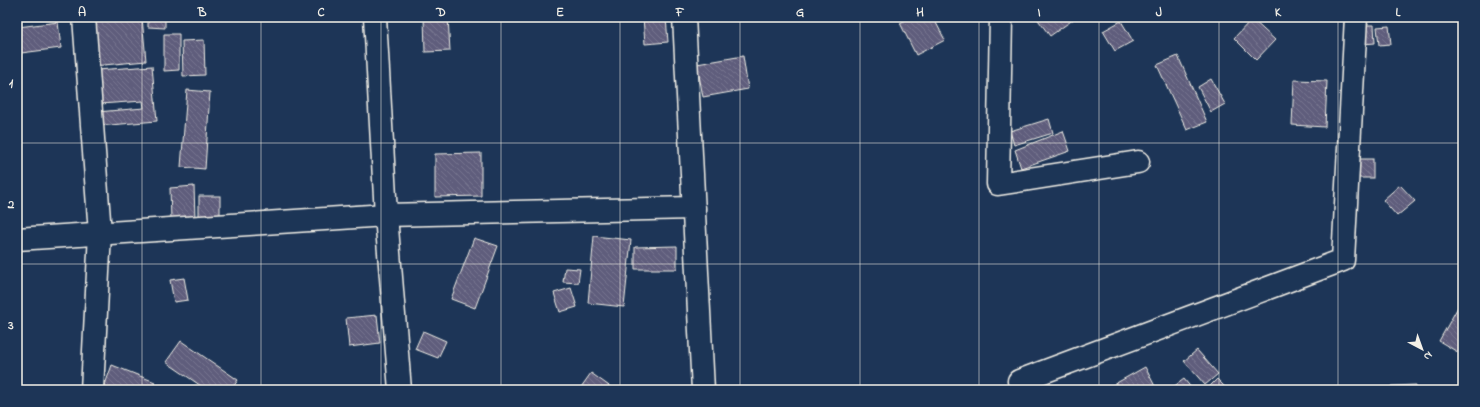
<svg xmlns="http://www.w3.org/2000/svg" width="1480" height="407" font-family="'Indie Flower',sans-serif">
  <defs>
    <pattern id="building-back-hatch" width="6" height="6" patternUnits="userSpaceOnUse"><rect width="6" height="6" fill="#5e5d7c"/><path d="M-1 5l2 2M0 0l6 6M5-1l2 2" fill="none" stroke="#76758f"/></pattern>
  </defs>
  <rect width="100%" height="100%" fill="#1d3557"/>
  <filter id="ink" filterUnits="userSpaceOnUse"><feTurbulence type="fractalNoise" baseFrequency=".025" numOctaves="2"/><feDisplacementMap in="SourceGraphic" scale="8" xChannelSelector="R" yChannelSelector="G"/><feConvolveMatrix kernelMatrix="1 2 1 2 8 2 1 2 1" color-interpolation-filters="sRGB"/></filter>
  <g filter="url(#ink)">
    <g fill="url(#building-back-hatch)" stroke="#f4f1e8">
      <polygon points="89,17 142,17 146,61 93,66"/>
      <polygon points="148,17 165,17 165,28 148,27"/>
      <polygon points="406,17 448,17 450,51 425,52 424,17"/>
      <polygon points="643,17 666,17 668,42 645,44"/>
      <polygon points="911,17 933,17 945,40 916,55 900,23"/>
      <polygon points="1036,17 1073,17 1074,19 1050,36"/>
      <polygon points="1252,19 1275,40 1256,60 1234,38"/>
      <polygon points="1121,21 1133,41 1115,51 1103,31"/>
      <polygon points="58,22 61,48 21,53 18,27"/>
      <polygon points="1363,25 1374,25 1375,43 1363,44"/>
      <polygon points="1389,26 1391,44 1379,45 1377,27"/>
      <polygon points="164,34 179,34 179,70 164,71"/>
      <polygon points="204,40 205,75 183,76 182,41"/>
      <polygon points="743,56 748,89 703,97 697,64"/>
      <polygon points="1178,56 1207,122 1187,130 1157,65"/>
      <polygon points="152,66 157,121 98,126 97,112 144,108 143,101 100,104 97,70"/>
      <polygon points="1211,79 1225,104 1211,112 1198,87"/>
      <polygon points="1294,80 1327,81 1325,127 1292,125"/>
      <polygon points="187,90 210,92 205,169 181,167"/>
      <polygon points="1049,119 1053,133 1014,145 1010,131"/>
      <polygon points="1063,131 1070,151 1021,168 1015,150"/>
      <polygon points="481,153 481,196 435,197 435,154"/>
      <rect x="1352" y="159" width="21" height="19"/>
      <polygon points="1400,185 1415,201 1397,216 1383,200"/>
      <polygon points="194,186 195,219 171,220 170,188"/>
      <rect x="199" y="196" width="21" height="24"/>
      <polygon points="594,236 631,240 624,307 588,303"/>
      <polygon points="474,238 498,246 475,308 451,299"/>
      <polygon points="677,246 677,269 635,269 635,247"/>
      <polygon points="565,268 580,269 578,283 563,282"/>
      <polygon points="184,278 188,300 174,302 170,280"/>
      <polygon points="571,288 577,307 560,312 554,293"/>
      <polygon points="1458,307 1463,310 1463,351 1461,354 1439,341"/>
      <polygon points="377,315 380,343 349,347 346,318"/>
      <polygon points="423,331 446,341 438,358 415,349"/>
      <polygon points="181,341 238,380 231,390 207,390 166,362"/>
      <polygon points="1197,350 1218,374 1205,385 1184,361"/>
      <polygon points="112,365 155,382 152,390 103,390"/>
      <polygon points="1145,367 1157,390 1104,390"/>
      <polygon points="591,373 612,388 610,390 579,390"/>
      <polygon points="1184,379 1193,390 1169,390"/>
      <polygon points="1217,379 1228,390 1206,390"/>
      <polygon points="1416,385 1416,390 1391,390 1391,386"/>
    </g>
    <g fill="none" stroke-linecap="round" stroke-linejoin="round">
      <defs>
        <g id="street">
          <polyline points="84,17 100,233 92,390"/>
          <polyline points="375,17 386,215 400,390"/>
          <polyline points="684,17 703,390"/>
          <polyline points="1001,17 998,184 1138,162"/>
          <polyline points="17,239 386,215 694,208"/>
          <polyline points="1019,381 1343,260 1356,17"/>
        </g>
      </defs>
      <use href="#street" stroke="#f4f1e8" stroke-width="25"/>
      <polyline stroke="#f4f1e8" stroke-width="2.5" stroke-dasharray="4 3" stroke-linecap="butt" points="981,390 997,386"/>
      <use href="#street" stroke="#1d3557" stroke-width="22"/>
    </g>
  </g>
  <path fill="none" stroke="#f4f1e8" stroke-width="1" stroke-opacity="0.55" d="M 142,17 L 142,390M 261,17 L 261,390M 381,17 L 381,390M 501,17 L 501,390M 620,17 L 620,390M 740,17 L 740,390M 860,17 L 860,390M 979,17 L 979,390M 1099,17 L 1099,390M 1219,17 L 1219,390M 1338,17 L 1338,390M 17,143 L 1463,143M 17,264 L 1463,264"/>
  <rect width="1480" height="407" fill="none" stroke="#1d3557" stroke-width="44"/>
  <g transform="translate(1422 349) rotate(139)" stroke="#1d3557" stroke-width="3" paint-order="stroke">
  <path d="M0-3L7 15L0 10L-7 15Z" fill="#f4f1e8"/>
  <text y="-6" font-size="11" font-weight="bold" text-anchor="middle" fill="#f4f1e8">N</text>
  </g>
  <rect x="22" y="22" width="1436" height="363" fill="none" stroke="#f4f1e8" stroke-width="1.5"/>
  <g font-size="13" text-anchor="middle" font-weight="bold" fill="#f4f1e8">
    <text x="82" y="16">A</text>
    <text x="202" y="16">B</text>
    <text x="321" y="16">C</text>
    <text x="441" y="16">D</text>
    <text x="560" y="16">E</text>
    <text x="680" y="16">F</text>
    <text x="800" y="16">G</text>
    <text x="920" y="16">H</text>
    <text x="1039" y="16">I</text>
    <text x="1159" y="16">J</text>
    <text x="1278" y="16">K</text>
    <text x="1398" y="16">L</text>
    <text x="11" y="87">1</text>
    <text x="11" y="208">2</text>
    <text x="11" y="329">3</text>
  </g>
</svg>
